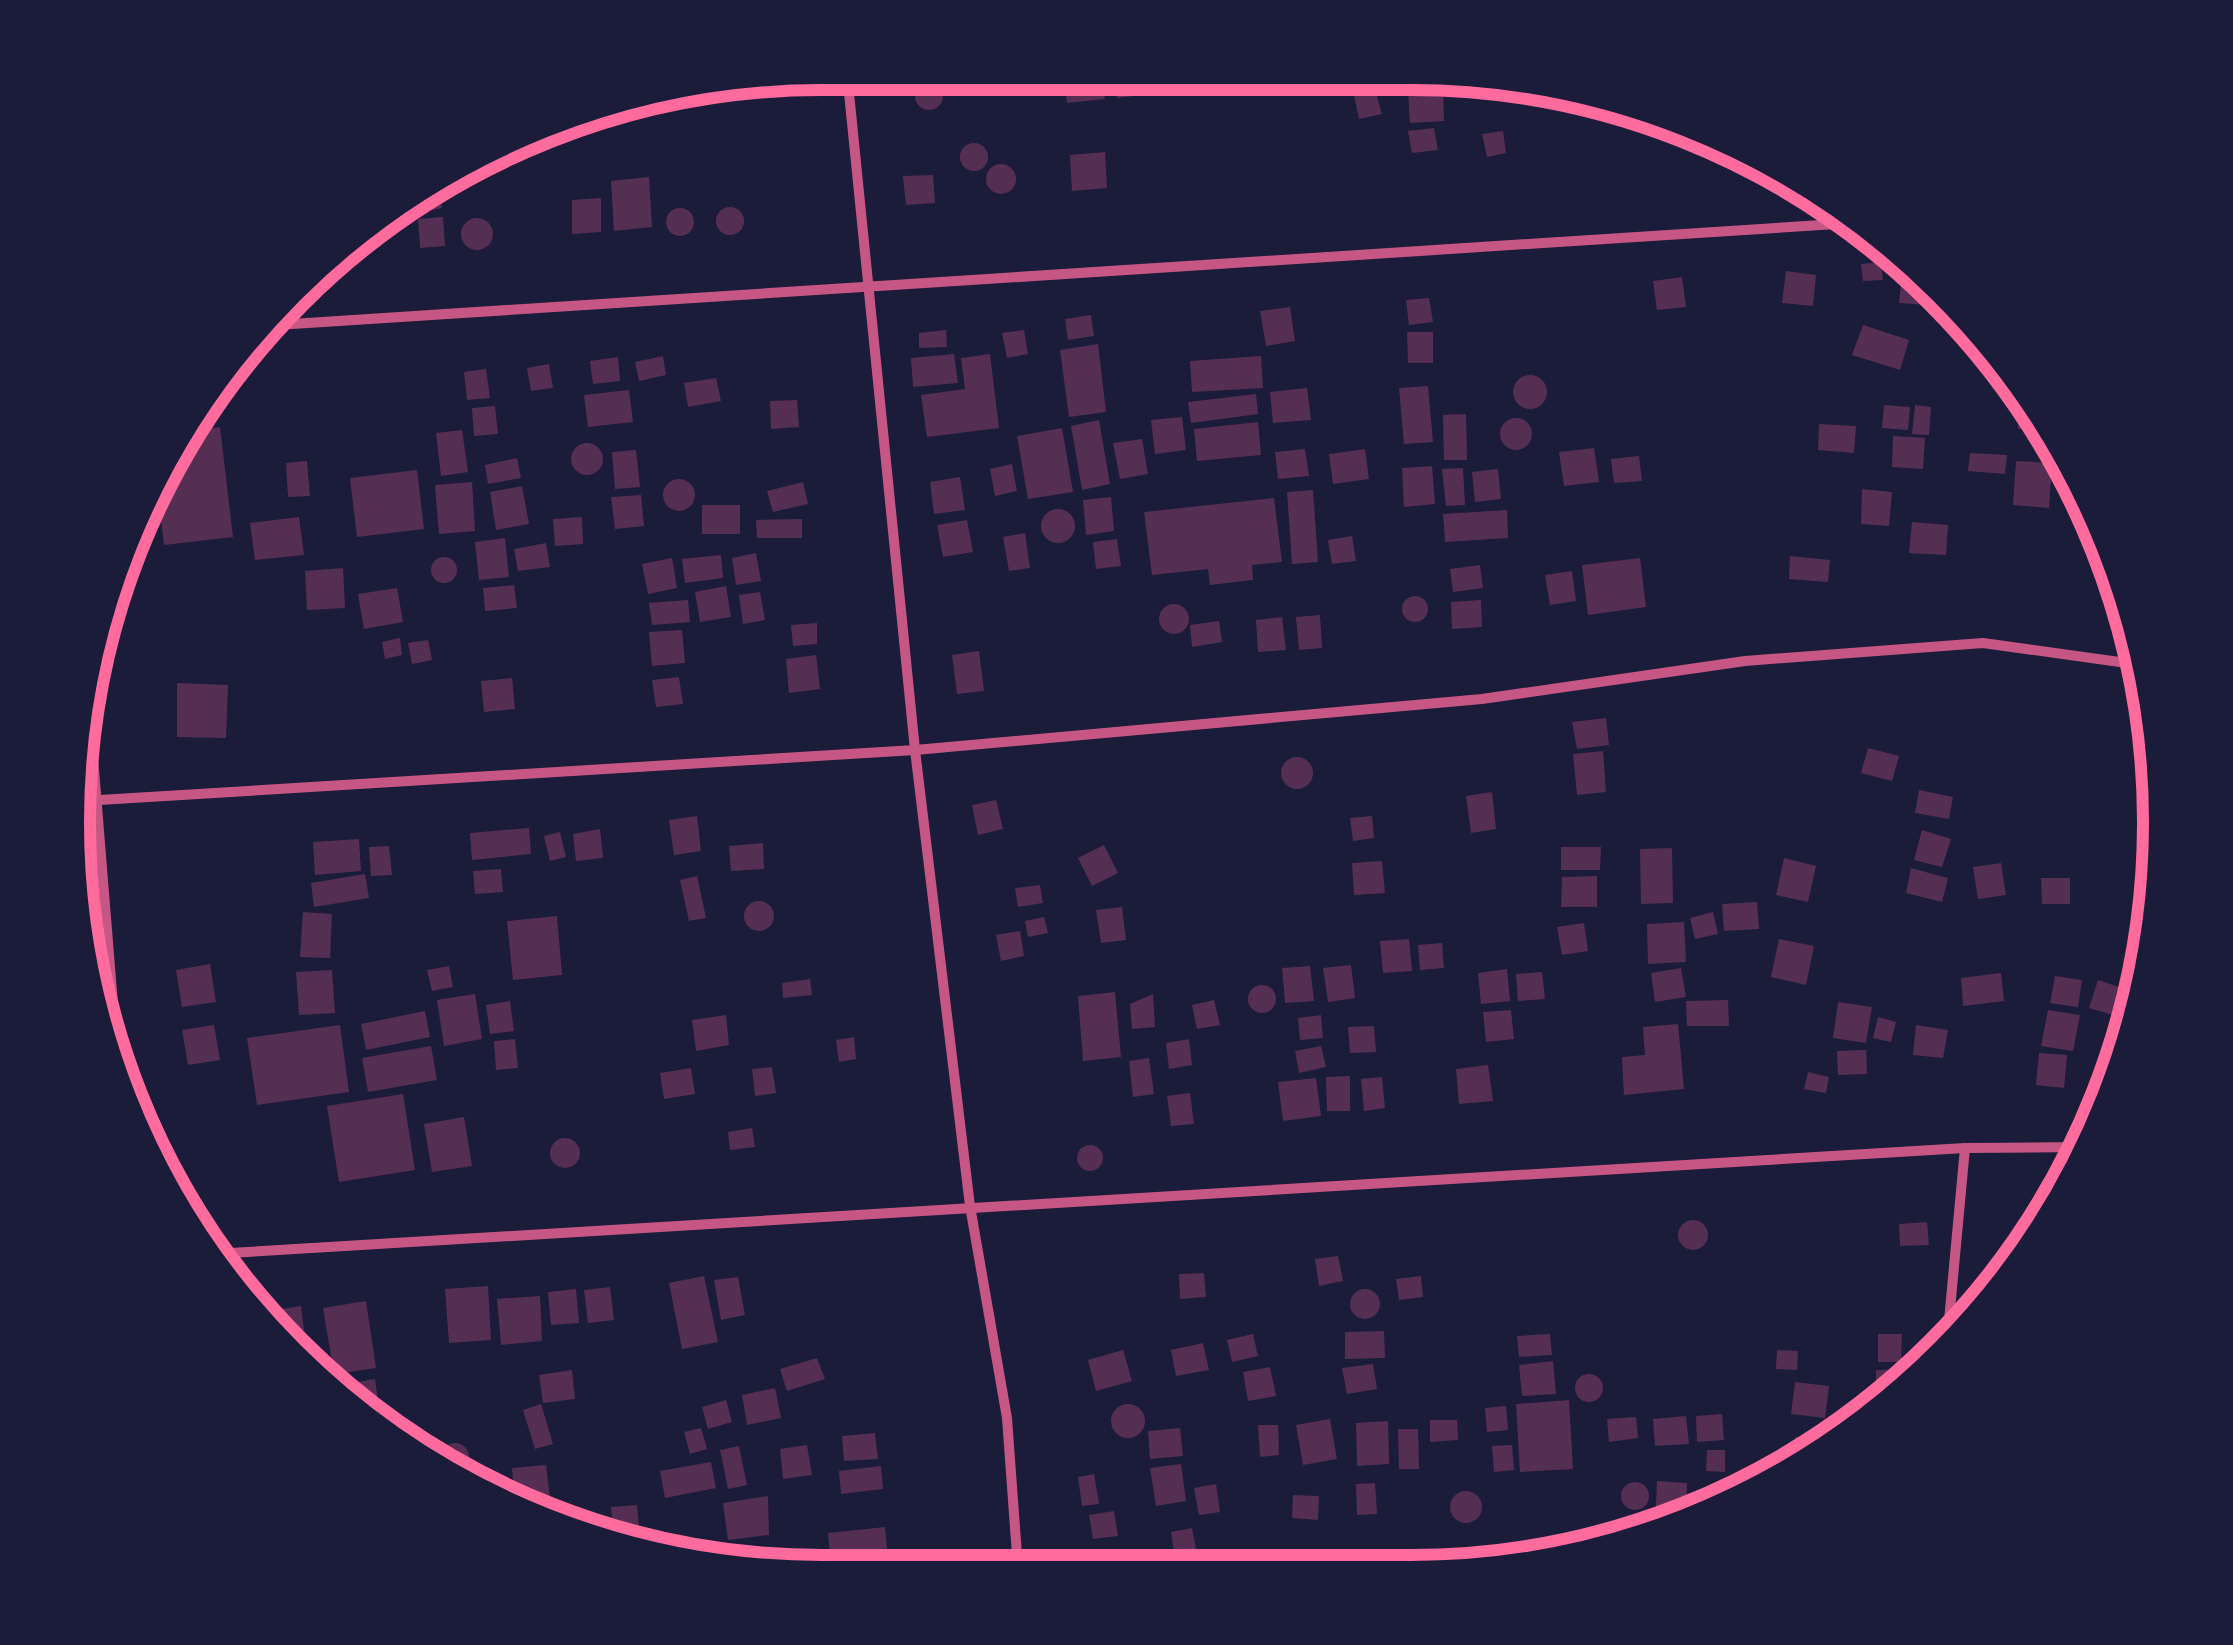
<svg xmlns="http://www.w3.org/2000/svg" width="2233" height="1645" font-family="Helvetica,sans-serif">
  <rect width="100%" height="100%" fill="#1b1b3a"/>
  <g fill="#542f53">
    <polygon points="1063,73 1101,73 1105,99 1067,103"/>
    <polygon points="1114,73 1147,73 1150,94 1117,98"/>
    <circle cx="929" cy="96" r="14"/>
    <polygon points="1443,89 1444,121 1410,123 1408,90"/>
    <polygon points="1375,90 1382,114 1359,119 1354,95"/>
    <polygon points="1434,128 1438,150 1412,153 1408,131"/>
    <polygon points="1503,131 1506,153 1487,157 1482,134"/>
    <circle cx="974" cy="157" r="14"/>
    <polygon points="1105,152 1107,188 1072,191 1070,155"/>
    <circle cx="1001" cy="179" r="15"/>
    <polygon points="933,175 935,203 906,205 903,176"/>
    <polygon points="649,177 652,227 614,231 611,181"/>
    <polygon points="437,185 442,208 415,213 412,196"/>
    <polygon points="601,198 601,232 572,234 572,200"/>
    <circle cx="730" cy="221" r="14"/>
    <circle cx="680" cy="222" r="14"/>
    <polygon points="443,217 445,246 420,248 418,219"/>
    <circle cx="477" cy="234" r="16"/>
    <polygon points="1881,262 1883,280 1863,281 1861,264"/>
    <polygon points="1786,271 1816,275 1813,306 1782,303"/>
    <polygon points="1902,273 1929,294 1929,305 1899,303"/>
    <polygon points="1682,277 1686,307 1657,310 1653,281"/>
    <polygon points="1429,298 1433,322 1409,325 1406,300"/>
    <polygon points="1290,307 1295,341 1266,346 1260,311"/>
    <polygon points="1091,315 1094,336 1068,340 1065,319"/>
    <polygon points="1863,325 1909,340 1900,370 1852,355"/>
    <polygon points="946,330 947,347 919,348 919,333"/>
    <polygon points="1024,330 1028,354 1007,358 1002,333"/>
    <polygon points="1407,332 1433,332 1433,363 1408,363"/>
    <polygon points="1098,344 1106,412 1069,417 1060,350"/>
    <polygon points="954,354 958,383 913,387 911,358"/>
    <polygon points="990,354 999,428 927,437 921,395 965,389 961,358"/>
    <polygon points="663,356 666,375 639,381 635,362"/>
    <polygon points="1261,356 1263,388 1192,392 1190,361"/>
    <polygon points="618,357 620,381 593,384 590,361"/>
    <polygon points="1990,362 2005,365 2008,384 1989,383"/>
    <polygon points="549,364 553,388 531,391 527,368"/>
    <polygon points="486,369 490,398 467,400 464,372"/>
    <circle cx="1530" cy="392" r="17"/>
    <polygon points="716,378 721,401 688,407 684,383"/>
    <polygon points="1428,386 1433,442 1404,444 1399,388"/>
    <polygon points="1307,388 1311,420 1273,423 1270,392"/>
    <polygon points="629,390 633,422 588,427 584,395"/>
    <polygon points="2021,391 2040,421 2045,430 2018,429"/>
    <polygon points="1256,394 1258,414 1191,423 1188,402"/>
    <polygon points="797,400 799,427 771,429 770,401"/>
    <polygon points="1884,405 1910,407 1908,430 1882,428"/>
    <polygon points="1915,405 1931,407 1929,435 1912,434"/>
    <polygon points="495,406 498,434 474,436 472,408"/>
    <polygon points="1466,414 1467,460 1444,460 1443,415"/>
    <polygon points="1182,417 1186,450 1155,454 1151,420"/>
    <circle cx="1516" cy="434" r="16"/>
    <polygon points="1099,420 1110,484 1082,490 1071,426"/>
    <polygon points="1258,422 1261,455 1197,461 1194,429"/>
    <polygon points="1819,424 1856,426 1854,453 1818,450"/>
    <polygon points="220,427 233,537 164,545 156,481 190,431"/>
    <polygon points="1062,428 1073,492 1028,499 1017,436"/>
    <polygon points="462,430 468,472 441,476 436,433"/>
    <polygon points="1893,436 1925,438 1923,469 1892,467"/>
    <polygon points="1142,439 1148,474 1120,479 1113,443"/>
    <circle cx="587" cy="459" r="16"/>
    <polygon points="1594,448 1599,482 1564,486 1559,452"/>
    <polygon points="1305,449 1309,476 1278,479 1275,452"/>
    <polygon points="1365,449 1369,479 1333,484 1329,454"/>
    <polygon points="636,450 640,487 615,489 612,452"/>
    <polygon points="1970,453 2007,455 2005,474 1968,471"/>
    <polygon points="1639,456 1642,481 1614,483 1611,459"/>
    <polygon points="517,458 521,478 488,484 485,465"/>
    <polygon points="307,461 310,496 288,497 286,463"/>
    <polygon points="2016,461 2052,463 2049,508 2013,505"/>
    <polygon points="1012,464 1017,491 995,496 990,469"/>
    <polygon points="1432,466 1435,504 1404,507 1402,468"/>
    <polygon points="1463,468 1465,505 1446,506 1442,469"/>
    <polygon points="1498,469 1501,499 1475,502 1472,472"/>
    <polygon points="417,470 424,529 357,537 350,478"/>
    <polygon points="960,477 965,510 934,514 930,482"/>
    <circle cx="679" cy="495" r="16"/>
    <polygon points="472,482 475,531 439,534 435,485"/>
    <polygon points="803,482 808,504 773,512 767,491"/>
    <polygon points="522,486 529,524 496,530 490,492"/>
    <polygon points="1862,489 1892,492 1889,526 1861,524"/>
    <polygon points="1313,490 1318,562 1292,564 1287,492"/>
    <polygon points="641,495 644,526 615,529 611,497"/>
    <polygon points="1111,497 1114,531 1086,535 1083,500"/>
    <polygon points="1274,498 1282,562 1252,565 1253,580 1210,585 1208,569 1152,575 1144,512"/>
    <rect x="702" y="505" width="38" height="29"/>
    <circle cx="1058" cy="526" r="17"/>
    <polygon points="1507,510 1508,538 1445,542 1443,514"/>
    <polygon points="299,517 304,555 255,560 250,523"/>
    <polygon points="582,517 583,544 555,546 553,519"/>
    <polygon points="802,519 802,538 757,538 756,520"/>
    <polygon points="967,520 973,552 943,557 937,525"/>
    <polygon points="1912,522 1948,525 1946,555 1909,553"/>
    <polygon points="1025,533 1030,568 1009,571 1003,537"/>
    <polygon points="1352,536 1356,561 1332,564 1328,540"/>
    <polygon points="505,538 509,577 479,580 475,542"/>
    <polygon points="1117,539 1121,566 1096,569 1093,542"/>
    <polygon points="546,543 550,567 518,571 514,549"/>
    <polygon points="756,553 761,581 736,585 732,558"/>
    <polygon points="721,555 723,578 685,583 682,559"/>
    <polygon points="1790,556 1830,560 1828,582 1789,579"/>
    <circle cx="444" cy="570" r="13"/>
    <polygon points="672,558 677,588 648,594 642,564"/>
    <polygon points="1640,558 1646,607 1588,615 1582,565"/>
    <polygon points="1480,565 1483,588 1453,592 1450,569"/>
    <polygon points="343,568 345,608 307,610 305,571"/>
    <polygon points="1572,571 1576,601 1550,605 1545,575"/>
    <polygon points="514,585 517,608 485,611 483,588"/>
    <polygon points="726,586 731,617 700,622 695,592"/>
    <polygon points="397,588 403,622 364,629 358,594"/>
    <polygon points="760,592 765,620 743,624 739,595"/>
    <circle cx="1415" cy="609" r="13"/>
    <polygon points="688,600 690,622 652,625 649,603"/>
    <polygon points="1481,600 1482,627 1452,629 1451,602"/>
    <circle cx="1174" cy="619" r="15"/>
    <polygon points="1320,615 1322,648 1299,650 1296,617"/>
    <polygon points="1282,617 1286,650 1258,652 1256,620"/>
    <polygon points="1219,621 1222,642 1192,647 1190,625"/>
    <polygon points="817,623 817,644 793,646 791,625"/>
    <polygon points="682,630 685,663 652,666 649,632"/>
    <polygon points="400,638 402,655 385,659 382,642"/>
    <polygon points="428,640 432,660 412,664 408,643"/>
    <polygon points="979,651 984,691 957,694 952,655"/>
    <polygon points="816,655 820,689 789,693 786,659"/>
    <polygon points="679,677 683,704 656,707 652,680"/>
    <polygon points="512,678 515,709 484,712 481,681"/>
    <polygon points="177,683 228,685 226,738 177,737"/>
    <polygon points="1606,718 1609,745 1577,749 1572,722"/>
    <polygon points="1868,748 1899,756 1892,781 1861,773"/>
    <polygon points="1603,751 1606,792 1577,795 1573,754"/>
    <circle cx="1297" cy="773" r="16"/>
    <polygon points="1919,790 1953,797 1949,819 1915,813"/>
    <polygon points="1492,792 1496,829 1471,833 1466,796"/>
    <polygon points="996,800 1003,829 978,835 972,805"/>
    <polygon points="697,816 701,851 674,855 669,820"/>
    <polygon points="1372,816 1374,838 1353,841 1350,818"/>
    <polygon points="529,828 531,854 472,860 470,833"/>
    <polygon points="600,829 603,858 576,861 573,834"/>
    <polygon points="1922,830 1951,839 1942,867 1914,860"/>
    <polygon points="560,832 566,857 550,861 544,836"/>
    <polygon points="359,839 361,871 315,875 313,842"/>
    <polygon points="763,843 764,869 731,871 729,846"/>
    <polygon points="1104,845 1118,873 1092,886 1078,858"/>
    <polygon points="389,846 392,875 371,876 369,847"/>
    <polygon points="1561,847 1601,847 1600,870 1561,870"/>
    <polygon points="1672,848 1673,903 1641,904 1640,849"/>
    <polygon points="1784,858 1816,866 1808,902 1776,895"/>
    <polygon points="1382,861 1385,893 1354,895 1352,863"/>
    <polygon points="2001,863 2006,895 1978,899 1973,867"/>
    <polygon points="1911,868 1948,878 1942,902 1906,893"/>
    <polygon points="501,869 503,892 475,894 473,871"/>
    <polygon points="365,874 369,898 314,907 311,883"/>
    <polygon points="697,876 706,918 689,921 680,880"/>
    <polygon points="1597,876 1597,907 1561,907 1562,877"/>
    <polygon points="2041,878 2070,878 2070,904 2042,904"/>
    <polygon points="1040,885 1043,903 1018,907 1015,888"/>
    <circle cx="759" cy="916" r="15"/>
    <polygon points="1757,902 1759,929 1724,931 1722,904"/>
    <polygon points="1122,907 1126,940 1101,943 1096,910"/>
    <polygon points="303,912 332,914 330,958 300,957"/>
    <polygon points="1713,912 1718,934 1695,939 1690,918"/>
    <polygon points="557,916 562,975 513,980 507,921"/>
    <polygon points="1044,917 1048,933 1028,937 1025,921"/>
    <polygon points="1684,922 1686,962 1648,964 1647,924"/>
    <polygon points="1584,923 1588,951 1562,955 1557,927"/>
    <polygon points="1020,931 1024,956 1001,961 996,935"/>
    <polygon points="1409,939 1412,971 1383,973 1380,941"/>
    <polygon points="1779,939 1814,946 1806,985 1771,977"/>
    <polygon points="1442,943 1444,968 1420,970 1418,945"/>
    <polygon points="210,964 216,1002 182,1007 176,970"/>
    <polygon points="1351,965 1355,998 1328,1002 1323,968"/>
    <polygon points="449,966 453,987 432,991 427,970"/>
    <polygon points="1310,966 1314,1001 1285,1003 1282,968"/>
    <polygon points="1681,968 1686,997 1655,1002 1651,973"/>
    <polygon points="1507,969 1510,1001 1481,1004 1478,973"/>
    <polygon points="332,970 335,1013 299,1015 296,972"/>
    <polygon points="1542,972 1545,999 1518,1001 1516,974"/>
    <polygon points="2001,973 2004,1001 1963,1006 1961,978"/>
    <polygon points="2055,976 2082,980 2078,1007 2050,1003"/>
    <polygon points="810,979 812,995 783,998 782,983"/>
    <polygon points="2098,980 2128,990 2120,1017 2089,1008"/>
    <circle cx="1262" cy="999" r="14"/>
    <polygon points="1115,992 1121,1057 1083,1061 1078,996"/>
    <polygon points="475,994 482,1039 444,1046 437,1000"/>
    <polygon points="1153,994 1155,1027 1132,1029 1130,1004"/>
    <polygon points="1214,1000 1220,1025 1197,1029 1192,1005"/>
    <polygon points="1728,1000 1729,1026 1687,1026 1686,1001"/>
    <polygon points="510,1001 514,1031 490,1034 486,1005"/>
    <polygon points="1838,1002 1872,1007 1866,1043 1833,1038"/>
    <polygon points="1511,1010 1514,1039 1486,1042 1483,1012"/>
    <polygon points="2048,1010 2080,1015 2073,1051 2041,1046"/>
    <polygon points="425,1011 430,1037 366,1050 361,1024"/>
    <polygon points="726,1015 729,1045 696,1051 692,1020"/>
    <polygon points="1321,1015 1323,1038 1300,1040 1298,1018"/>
    <polygon points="1878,1017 1896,1022 1891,1042 1873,1038"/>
    <polygon points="1678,1024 1684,1089 1624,1095 1622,1057 1645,1055 1643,1027"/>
    <polygon points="214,1025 220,1060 188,1065 182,1030"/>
    <polygon points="340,1025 349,1092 257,1105 247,1038"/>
    <polygon points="1916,1025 1948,1030 1943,1058 1913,1055"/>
    <polygon points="1374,1026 1376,1052 1350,1053 1348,1027"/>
    <polygon points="854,1037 856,1059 839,1062 836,1040"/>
    <polygon points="515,1039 518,1068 496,1070 494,1041"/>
    <polygon points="1189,1039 1192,1065 1169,1069 1166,1043"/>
    <polygon points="431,1046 437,1080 368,1092 362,1058"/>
    <polygon points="1321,1046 1326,1067 1299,1073 1295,1051"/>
    <polygon points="1866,1050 1867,1074 1838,1075 1837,1051"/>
    <polygon points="2039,1053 2067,1055 2064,1088 2036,1085"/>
    <polygon points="1149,1058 1154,1094 1133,1097 1129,1061"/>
    <polygon points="1488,1065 1493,1101 1459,1104 1456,1069"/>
    <polygon points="772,1067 776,1093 755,1096 752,1069"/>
    <polygon points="691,1068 695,1094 664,1099 660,1073"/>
    <polygon points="1808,1072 1829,1077 1826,1093 1804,1089"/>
    <polygon points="1350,1076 1350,1111 1327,1111 1326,1077"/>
    <polygon points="1382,1077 1385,1108 1364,1111 1361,1079"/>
    <polygon points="1316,1078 1321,1116 1283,1121 1278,1082"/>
    <polygon points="1190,1093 1194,1124 1171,1126 1167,1096"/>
    <polygon points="403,1094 415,1170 339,1182 327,1106"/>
    <polygon points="464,1117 472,1166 432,1172 424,1124"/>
    <polygon points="752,1128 755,1147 730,1150 728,1132"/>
    <circle cx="565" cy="1153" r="15"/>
    <circle cx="1090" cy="1158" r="13"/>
    <circle cx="1693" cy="1235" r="15"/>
    <polygon points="1927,1222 1929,1245 1900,1246 1899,1224"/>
    <polygon points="1338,1256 1343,1281 1319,1286 1315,1259"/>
    <polygon points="1204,1273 1206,1297 1180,1299 1179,1274"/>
    <polygon points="704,1276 718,1342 682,1349 669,1283"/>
    <polygon points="1421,1276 1423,1297 1399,1300 1396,1279"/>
    <polygon points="738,1277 745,1315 721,1320 714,1280"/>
    <polygon points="488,1286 491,1340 449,1343 445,1289"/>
    <polygon points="610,1287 614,1320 588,1323 584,1290"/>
    <polygon points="576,1289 579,1323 551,1325 548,1292"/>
    <circle cx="1365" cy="1304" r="15"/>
    <polygon points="540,1296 542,1341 501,1345 497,1299"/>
    <polygon points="366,1301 376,1368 334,1374 323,1308"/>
    <polygon points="301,1306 304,1330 279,1334 276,1310"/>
    <polygon points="1384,1331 1385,1358 1345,1359 1345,1332"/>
    <polygon points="1253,1334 1258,1356 1232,1362 1227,1340"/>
    <polygon points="1550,1334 1552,1355 1519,1357 1517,1336"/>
    <polygon points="1878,1334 1902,1334 1901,1362 1878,1362"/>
    <polygon points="1203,1343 1209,1370 1176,1376 1171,1350"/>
    <polygon points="1123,1350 1132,1381 1096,1391 1088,1360"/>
    <polygon points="1777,1350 1798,1351 1797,1370 1776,1369"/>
    <polygon points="817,1358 825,1379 787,1391 780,1369"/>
    <polygon points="1553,1361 1556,1394 1522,1396 1519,1365"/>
    <polygon points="1373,1364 1377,1389 1347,1394 1342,1368"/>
    <polygon points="1270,1367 1276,1396 1248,1401 1243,1372"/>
    <polygon points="1912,1369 1912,1376 1886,1400 1876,1400 1876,1370"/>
    <polygon points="572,1370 575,1399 543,1403 539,1375"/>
    <circle cx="1589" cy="1388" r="14"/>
    <polygon points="375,1379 381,1422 328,1387"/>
    <polygon points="1795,1382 1829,1386 1825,1418 1791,1414"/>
    <polygon points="775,1388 781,1418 747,1425 742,1395"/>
    <polygon points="726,1400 732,1422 708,1429 702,1407"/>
    <polygon points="1569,1400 1573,1469 1520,1472 1516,1404"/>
    <polygon points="541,1404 553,1444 535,1449 523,1410"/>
    <circle cx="1128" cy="1421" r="17"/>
    <polygon points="1506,1406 1508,1430 1487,1432 1485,1408"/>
    <polygon points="1722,1414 1724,1440 1697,1442 1696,1416"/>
    <polygon points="1686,1416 1689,1444 1655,1446 1653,1419"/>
    <polygon points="1636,1417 1638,1438 1609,1442 1607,1419"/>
    <polygon points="1330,1419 1337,1459 1303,1465 1296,1425"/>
    <polygon points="1430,1420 1457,1420 1458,1440 1430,1442"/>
    <polygon points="1388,1421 1389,1464 1357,1466 1356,1423"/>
    <polygon points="1258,1425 1278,1425 1279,1455 1260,1457"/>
    <polygon points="701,1428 707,1449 690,1454 684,1432"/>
    <polygon points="1180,1428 1183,1456 1150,1459 1148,1431"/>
    <polygon points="1398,1429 1418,1429 1419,1469 1399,1469"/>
    <polygon points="875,1433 878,1459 844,1461 842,1436"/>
    <polygon points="1839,1433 1796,1458 1795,1437"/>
    <circle cx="455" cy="1457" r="14"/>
    <polygon points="807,1445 812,1475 783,1479 780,1449"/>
    <polygon points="1512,1445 1514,1470 1494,1472 1492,1446"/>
    <polygon points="739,1446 747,1485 728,1489 720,1450"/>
    <polygon points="1707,1450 1725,1450 1725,1472 1706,1471"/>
    <polygon points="711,1462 716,1488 665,1498 660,1471"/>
    <polygon points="1181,1464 1186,1501 1156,1506 1150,1468"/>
    <polygon points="546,1465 550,1498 515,1501 512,1468"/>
    <polygon points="881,1466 883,1489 841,1494 839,1471"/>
    <polygon points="1094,1474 1099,1504 1082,1506 1078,1477"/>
    <polygon points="1657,1481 1687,1483 1686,1518 1655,1527"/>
    <circle cx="1635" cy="1496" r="14"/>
    <polygon points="1375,1483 1377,1514 1357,1515 1356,1484"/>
    <polygon points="1216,1484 1220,1512 1199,1515 1194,1488"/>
    <circle cx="1466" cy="1507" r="16"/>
    <polygon points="1293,1495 1319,1496 1318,1520 1292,1518"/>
    <polygon points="768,1496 769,1535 728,1540 723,1503"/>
    <polygon points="637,1505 639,1528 613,1530 611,1507"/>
    <polygon points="1114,1511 1118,1536 1093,1539 1089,1515"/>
    <polygon points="885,1527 888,1560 831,1567 828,1533"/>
    <polygon points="1192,1528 1196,1549 1174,1553 1171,1532"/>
    <polygon points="753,1552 755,1568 726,1563 725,1556"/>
    <polygon points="1503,1554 1505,1566 1480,1566 1479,1557"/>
    <polygon points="1221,1557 1222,1568 1193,1568 1193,1558"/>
  </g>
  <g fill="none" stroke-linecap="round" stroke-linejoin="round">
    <g stroke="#c65784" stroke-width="10">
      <polyline points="847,73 915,750 970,1206 1007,1418 1018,1569"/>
      <polyline points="261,326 1852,223"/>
      <polyline points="87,683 118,1066"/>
      <polyline points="83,801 915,750 1482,699 1745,661 1983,643 2141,665"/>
      <polyline points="213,1254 1965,1148 2083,1147"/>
      <polyline points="1947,1342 1965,1148"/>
    </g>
  </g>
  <path d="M0 0H2233V1645H0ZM822 90H1411A732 732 0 0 1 2143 822V823A732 732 0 0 1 1411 1555H822A732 732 0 0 1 90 823V822A732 732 0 0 1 822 90Z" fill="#1b1b3a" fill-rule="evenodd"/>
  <path fill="none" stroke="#ff6b9d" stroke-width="12" d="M822 90H1411A732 732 0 0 1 2143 822V823A732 732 0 0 1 1411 1555H822A732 732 0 0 1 90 823V822A732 732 0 0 1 822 90Z"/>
</svg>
